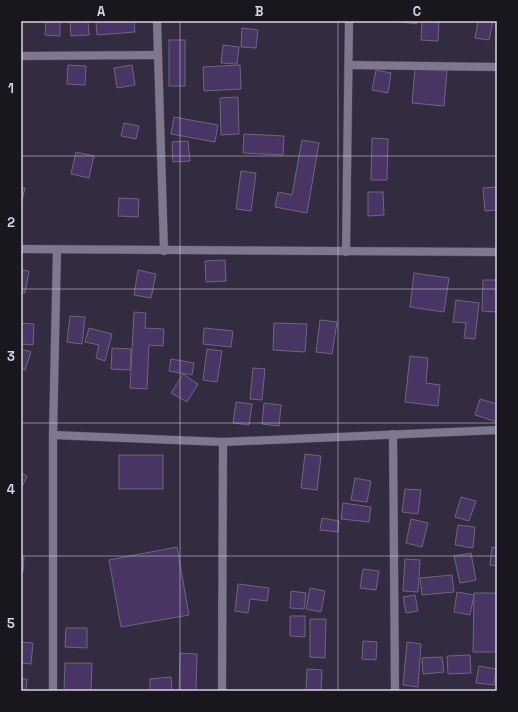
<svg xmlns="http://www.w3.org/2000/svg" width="518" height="712" font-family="'Space Grotesk',sans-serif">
  <rect width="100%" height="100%" fill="#332b3f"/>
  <g fill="#493564" stroke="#6e667d">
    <polygon points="46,21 60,21 60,36 45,35"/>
    <polygon points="70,21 88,21 89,35 71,36"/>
    <polygon points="96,21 134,21 135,32 97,35"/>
    <polygon points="394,21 417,21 417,24"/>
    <polygon points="422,21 439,22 438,41 421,40"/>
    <polygon points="478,21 493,21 489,40 475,38"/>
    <polygon points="242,28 258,30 256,48 241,47"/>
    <rect x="169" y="40" width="16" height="46"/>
    <polygon points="223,45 239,47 237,64 221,63"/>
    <polygon points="68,65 86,66 85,85 67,84"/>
    <polygon points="132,65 135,85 117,88 114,68"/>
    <polygon points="240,65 241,89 204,91 203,67"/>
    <polygon points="415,69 447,71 444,106 412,103"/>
    <polygon points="376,70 391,73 388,93 372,90"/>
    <polygon points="238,97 239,134 221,135 220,98"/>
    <polygon points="174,117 218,125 215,142 171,134"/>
    <polygon points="124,123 139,126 136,139 121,136"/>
    <polygon points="244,134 284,136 283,155 243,153"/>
    <polygon points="372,138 388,139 387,180 371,180"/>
    <polygon points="302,140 319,143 307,213 275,207 278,192 292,195"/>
    <polygon points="188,141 190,161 173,162 172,142"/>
    <polygon points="76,152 94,156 89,178 71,174"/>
    <polygon points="241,171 256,173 251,211 236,209"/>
    <polygon points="21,187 25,188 21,205"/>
    <polygon points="497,187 497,210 485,211 483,188"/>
    <polygon points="368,192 383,192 384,215 368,216"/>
    <polygon points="119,198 139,199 138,217 118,216"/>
    <polygon points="225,260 226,281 206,282 205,261"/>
    <polygon points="21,270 29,271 25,293 21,292"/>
    <polygon points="138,270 156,274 151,298 134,295"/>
    <polygon points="414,273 449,278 444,312 410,307"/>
    <polygon points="483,280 497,280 497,312 482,311"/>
    <polygon points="456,300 479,303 475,339 464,338 466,323 453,322"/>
    <polygon points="134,312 146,313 145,328 164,329 163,346 149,345 147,389 130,388"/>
    <polygon points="70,316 85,317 82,344 67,342"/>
    <polygon points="320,320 337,322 332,354 316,352"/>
    <polygon points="21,323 34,324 33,345 21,344"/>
    <polygon points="274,323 307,324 305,352 273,350"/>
    <polygon points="89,328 112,334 105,361 96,358 99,345 85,342"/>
    <polygon points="204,328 233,331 231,347 203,344"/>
    <polygon points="112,348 131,349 130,370 111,369"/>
    <polygon points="21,349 31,352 25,370 21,368"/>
    <polygon points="207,349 222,351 217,382 203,380"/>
    <polygon points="410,356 428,358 426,383 440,385 438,406 405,402"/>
    <polygon points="171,359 194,363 192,375 169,371"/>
    <polygon points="253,368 265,369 262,400 250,399"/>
    <polygon points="183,374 198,384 187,402 171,393"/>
    <polygon points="480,399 497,404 497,422 475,415"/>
    <polygon points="236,402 252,404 249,425 233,423"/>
    <polygon points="264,403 281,405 279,426 262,424"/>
    <polygon points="305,454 321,456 317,490 301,488"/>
    <rect x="119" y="455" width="44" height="34"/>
    <polygon points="21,473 27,476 21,489"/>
    <polygon points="355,478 371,481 367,502 351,500"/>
    <polygon points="405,489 421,490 418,514 402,512"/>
    <polygon points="461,497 476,501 469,521 455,517"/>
    <polygon points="343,503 371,507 369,522 341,519"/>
    <polygon points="322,518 339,521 338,532 320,530"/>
    <polygon points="411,519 428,523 422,547 406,543"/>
    <polygon points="458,525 475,527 473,548 455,545"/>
    <polygon points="177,547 189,615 121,627 109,560"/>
    <polygon points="492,547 497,548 497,566 490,565"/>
    <polygon points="471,553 476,580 460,583 454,556"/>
    <polygon points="21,557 24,557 23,572 21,572"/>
    <polygon points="405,559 420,560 418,592 403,591"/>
    <polygon points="363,569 379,571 376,590 360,588"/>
    <polygon points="452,575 454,592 422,595 420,578"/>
    <polygon points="238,584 269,588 267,601 250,599 248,613 235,611"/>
    <polygon points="310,588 325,591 321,612 306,609"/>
    <polygon points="291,591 306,593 304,609 290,608"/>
    <polygon points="457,592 474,595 470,615 454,612"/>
    <polygon points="474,593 497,593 497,652 473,652"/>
    <polygon points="415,595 418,611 406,613 403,597"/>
    <polygon points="290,616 305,616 305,637 290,636"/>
    <polygon points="310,619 326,619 325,658 310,657"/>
    <polygon points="66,628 87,628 87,648 65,647"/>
    <polygon points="363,641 377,642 376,660 362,659"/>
    <polygon points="21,642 33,643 31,664 21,663"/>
    <polygon points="407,642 421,644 418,687 403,685"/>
    <polygon points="180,653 197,654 196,691 179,691"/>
    <polygon points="470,655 471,673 448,674 447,656"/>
    <polygon points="442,657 444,672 423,674 422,658"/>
    <polygon points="65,663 92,663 91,691 64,691"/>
    <polygon points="479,666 496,669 494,685 476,683"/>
    <polygon points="307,669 322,670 321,691 306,691"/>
    <polygon points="171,677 172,691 150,691 150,679"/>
    <polygon points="21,679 27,679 26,691 21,691"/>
  </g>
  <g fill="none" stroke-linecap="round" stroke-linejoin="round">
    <defs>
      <g id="street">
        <polyline points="157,21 164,251"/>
        <polyline points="21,56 158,55"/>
        <polyline points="349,65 497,67"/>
        <polyline points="21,249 497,252"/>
        <polyline points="346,252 349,21"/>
        <polyline points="393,434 395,691"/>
        <polyline points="53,435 223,442 497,430"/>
        <polyline points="53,691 53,435 57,250"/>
        <polyline points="222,691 223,442"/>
      </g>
    </defs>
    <use href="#street" stroke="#4f4859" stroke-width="9"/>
    <use href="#street" stroke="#7f778d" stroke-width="8"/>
  </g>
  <path fill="none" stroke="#d6d2df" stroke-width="1" stroke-opacity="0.55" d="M 180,21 L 180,691M 338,21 L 338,691M 21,156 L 497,156M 21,289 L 497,289M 21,423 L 497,423M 21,556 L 497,556"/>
  <rect width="518" height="712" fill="none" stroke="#19161e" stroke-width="44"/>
  <rect x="22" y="22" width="474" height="668" fill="none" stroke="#d6d2df" stroke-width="1.5"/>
  <g font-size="13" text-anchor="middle" font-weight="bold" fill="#d6d2df">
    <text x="101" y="16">A</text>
    <text x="259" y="16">B</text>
    <text x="417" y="16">C</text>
    <text x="11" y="93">1</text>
    <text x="11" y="227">2</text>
    <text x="11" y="361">3</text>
    <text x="11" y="494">4</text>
    <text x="11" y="628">5</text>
  </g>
</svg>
